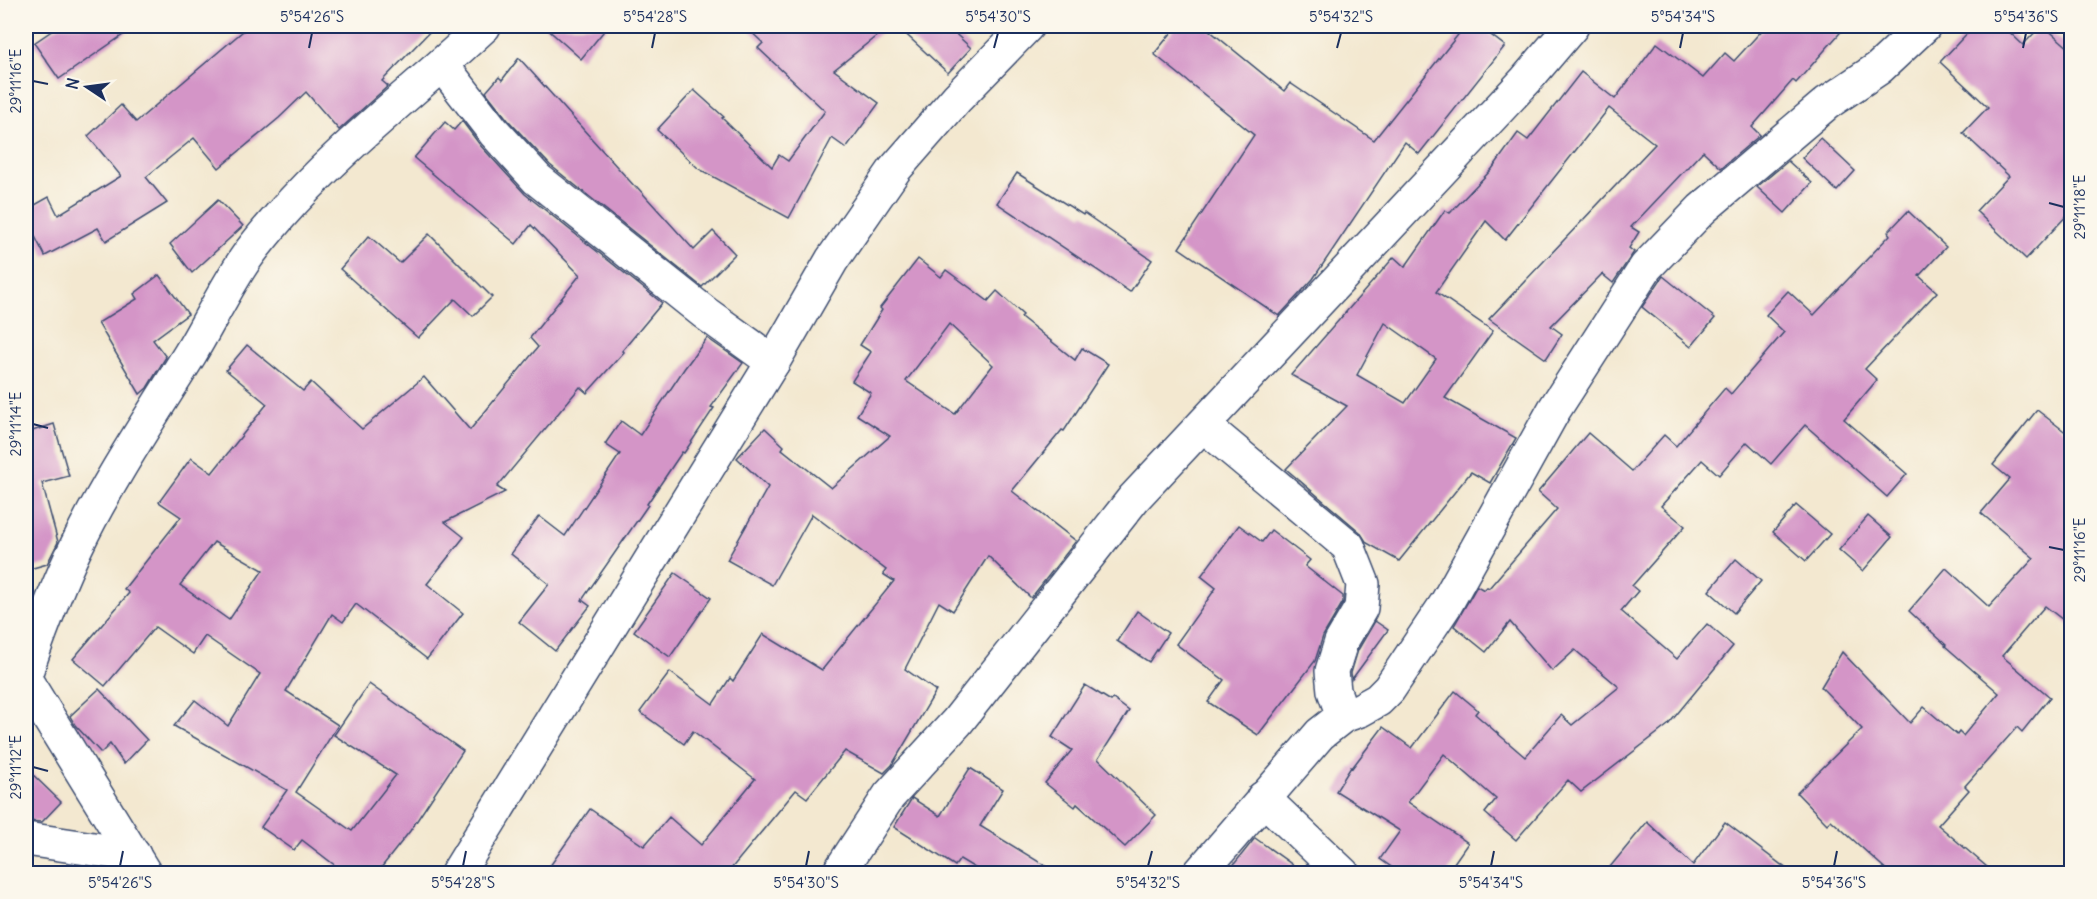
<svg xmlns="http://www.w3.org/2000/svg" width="2097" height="899" font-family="Delius,sans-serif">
  <rect width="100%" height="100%" fill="#fbf7ec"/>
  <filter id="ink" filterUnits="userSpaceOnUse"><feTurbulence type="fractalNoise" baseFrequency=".0167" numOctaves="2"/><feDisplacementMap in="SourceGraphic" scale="12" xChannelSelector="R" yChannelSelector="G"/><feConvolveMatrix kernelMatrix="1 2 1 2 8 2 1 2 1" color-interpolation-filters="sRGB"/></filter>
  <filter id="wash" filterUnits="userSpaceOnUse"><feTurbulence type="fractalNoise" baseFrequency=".008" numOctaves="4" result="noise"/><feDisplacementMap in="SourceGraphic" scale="24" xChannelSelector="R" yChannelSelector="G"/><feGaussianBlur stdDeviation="1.35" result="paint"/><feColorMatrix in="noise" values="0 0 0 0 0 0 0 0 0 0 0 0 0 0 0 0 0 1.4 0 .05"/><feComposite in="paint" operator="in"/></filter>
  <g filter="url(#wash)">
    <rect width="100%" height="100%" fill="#f3e8d0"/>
    <g id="blocks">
      <g fill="#d495c7" fill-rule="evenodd">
        <polygon points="59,26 136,26 59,79 34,43"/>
        <polygon points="249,26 435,26 382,81 388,86 339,130 306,92 279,118 219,168 194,138 146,177 167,203 106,241 98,228 45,256 26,219 26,210 49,197 58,215 121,176 88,136 121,105 136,122"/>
        <polygon points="544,26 608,26 581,59"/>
        <polygon points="745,26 889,26 834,70 879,103 846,148 832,138 789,218 699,169 657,130 694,90 724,117 722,118 772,167 779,155 788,161 825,111 758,48 763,43"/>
        <polygon points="897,26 947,26 971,48 948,73"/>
        <polygon points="1177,26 1204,26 1284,91 1290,83 1374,140 1465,26 1479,26 1505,46 1419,154 1405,142 1313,279 1279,316 1179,248 1254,135 1154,54"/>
        <path d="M 1766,26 L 1846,26 L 1796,83 L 1793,80 L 1752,127 L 1760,135 L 1721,168 L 1703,151 L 1631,227 L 1639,232 L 1629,248 L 1634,252 L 1613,283 L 1602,274 L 1551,326 L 1562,334 L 1546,359 L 1489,319 L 1655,144 L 1609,108 L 1505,240 L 1486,221 L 1436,292 L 1493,331 L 1445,398 L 1516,438 L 1490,483 L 1471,472 L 1399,561 L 1367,543 L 1360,532 L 1286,469 L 1347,406 L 1291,375 L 1394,257 L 1405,267 L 1445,210 L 1450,213 L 1492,169 L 1518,133 L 1528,140 L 1581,72 L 1615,99 L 1657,43 L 1703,78 L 1725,53 L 1734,61 ZM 1385,323 L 1436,359 L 1405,403 L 1357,375 Z"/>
        <polygon points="1974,26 2003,26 2023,45 2041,26 2044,26 2072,51 2072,210 2026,259 1976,211 2009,176 1963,133 1988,107 1940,62"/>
        <polygon points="519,58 636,188 637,187 694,250 713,231 735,254 702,287 550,165 508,120 486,92 499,77 502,80"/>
        <path d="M 462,121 L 480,145 L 525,194 L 662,303 L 622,351 L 624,352 L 587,393 L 580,387 L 497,487 L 505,492 L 445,522 L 464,537 L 427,584 L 463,613 L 427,659 L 356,604 L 343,622 L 332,614 L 286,691 L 338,725 L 296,792 L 352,831 L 396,775 L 334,735 L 369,684 L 463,751 L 410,831 L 377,873 L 345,873 L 302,840 L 294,850 L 261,827 L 287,790 L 174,726 L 195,700 L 228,726 L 260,674 L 205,636 L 193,654 L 155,627 L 105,686 L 73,659 L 129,593 L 124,589 L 181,517 L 159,502 L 191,458 L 212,473 L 267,404 L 226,370 L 247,345 L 303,391 L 311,382 L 362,429 L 424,377 L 470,430 L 538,347 L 530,338 L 580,275 L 531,225 L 516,244 L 414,158 L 445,122 L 454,130 ZM 214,542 L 263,570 L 229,620 L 180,585 Z"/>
        <polygon points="1820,138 1855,171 1837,191 1802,158"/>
        <polygon points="1788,161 1812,183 1785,213 1757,187"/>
        <polygon points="1017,173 1083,215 1084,213 1152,260 1130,292 997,203"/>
        <polygon points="218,200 243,226 192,273 170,244"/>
        <polygon points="1908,211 1946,247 1919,276 1937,292 1865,369 1877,380 1844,419 1907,474 1887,497 1805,425 1771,464 1747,442 1719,475 1702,460 1661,506 1685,526 1632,586 1638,591 1621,611 1677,659 1707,624 1733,646 1668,725 1581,792 1568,780 1516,840 1485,813 1496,799 1444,754 1408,802 1468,843 1447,873 1400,873 1380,859 1400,831 1336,791 1351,767 1352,768 1383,727 1412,748 1455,691 1478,710 1475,714 1525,757 1561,715 1572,725 1619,687 1575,650 1552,671 1510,622 1486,652 1454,626 1477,586 1484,590 1487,587 1489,588 1557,509 1538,492 1588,433 1632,471 1664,435 1676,446 1725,388 1731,394 1784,332 1766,315 1788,291 1814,315 1890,235 1888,232"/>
        <polygon points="429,234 492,297 473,316 455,299 418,338 340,269 369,236 400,263"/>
        <path d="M 918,259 L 941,277 L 946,270 L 988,301 L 997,291 L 1023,315 L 1021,317 L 1075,360 L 1082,348 L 1108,364 L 1064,431 L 1062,430 L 1012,491 L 1076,541 L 1031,598 L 988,556 L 953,611 L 939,602 L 905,669 L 936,691 L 892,765 L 884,773 L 845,751 L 807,798 L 796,790 L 730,870 L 734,873 L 545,873 L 590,809 L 644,846 L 669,817 L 701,845 L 755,779 L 693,731 L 684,744 L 640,712 L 670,672 L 713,704 L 730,678 L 733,681 L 763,634 L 822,670 L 894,581 L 883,574 L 886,570 L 812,514 L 772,585 L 727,560 L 768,487 L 737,458 L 765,428 L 784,446 L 782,449 L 831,488 L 890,436 L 857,415 L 871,393 L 852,381 L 871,352 L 860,345 L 882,310 L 880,308 ZM 949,324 L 993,365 L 955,414 L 906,381 Z"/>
        <polygon points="159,275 188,314 153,340 166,357 147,388 140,394 98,323 137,299 134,294"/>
        <polygon points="1663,276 1715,318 1691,347 1642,307"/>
        <polygon points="707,338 743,363 711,407 714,408 684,453 682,452 647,504 648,505 582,600 590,606 555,651 519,622 549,584 511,554 539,516 565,536 620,454 605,444 621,421 640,435 684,369"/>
        <polygon points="2037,410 2072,437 2072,627 2045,606 2002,656 2050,697 2022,732 2017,727 1965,786 1969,790 1938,825 1994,873 1890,873 1831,820 1827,824 1797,793 1862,729 1821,687 1842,652 1910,723 1924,707 1957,735 1959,732 1963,736 1999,693 1945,646 1946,645 1909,611 1946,568 1989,607 2034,558 1981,513 2010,479 1993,465"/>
        <polygon points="54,424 69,476 42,483 58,542 47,564 26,570 26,433"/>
        <polygon points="1796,505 1830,534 1806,561 1773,532"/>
        <polygon points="1868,516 1892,537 1863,571 1839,550"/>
        <polygon points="1239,525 1262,542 1271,530 1310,560 1305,566 1343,596 1343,602 1323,636 1315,661 1258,735 1208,702 1224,680 1176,644 1216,588 1201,576"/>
        <polygon points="1736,559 1761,581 1734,613 1709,591"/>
        <polygon points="675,573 711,598 670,657 634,631"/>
        <polygon points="1137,611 1168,633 1149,662 1117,641"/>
        <polygon points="1375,621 1388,630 1352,679 1351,673 1358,650"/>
        <polygon points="1085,685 1111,701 1113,699 1129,711 1098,759 1156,815 1125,847 1077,804 1075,807 1045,783 1072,750 1052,737"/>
        <polygon points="99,689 147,740 124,764 110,744 101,753 75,725 70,716"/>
        <polygon points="26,768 61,802 42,822 26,821"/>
        <polygon points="970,768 1003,789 980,826 1057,873 983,873 960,859 955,866 894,827 912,798 940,816"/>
        <polygon points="1647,822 1693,865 1725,822 1792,873 1605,873"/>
        <polygon points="1255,838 1304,873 1227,873"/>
      </g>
    </g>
  </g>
  <g filter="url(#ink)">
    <use href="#blocks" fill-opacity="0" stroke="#3b4b6f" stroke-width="1.5"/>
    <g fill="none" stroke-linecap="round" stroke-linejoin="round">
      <defs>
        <g id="minor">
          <polyline points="442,65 494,132 537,179 705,313 773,362"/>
          <polyline points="1203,425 1348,546 1363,584 1361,608 1341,642 1332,671 1334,691 1343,716"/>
          <path d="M 26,672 C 41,629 57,586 77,545 C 109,479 151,417 190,354 C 208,324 223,293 242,264 C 252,248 266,232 279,217 C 341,146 416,90 484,26"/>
          <polyline points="26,681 145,874"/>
          <polyline points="1263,798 1343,874"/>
          <polyline points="26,839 134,855"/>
          <polyline points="457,874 773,362 832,260 895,169 957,98 1027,26"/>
          <polyline points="838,874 889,796 957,722 1134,498 1526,80 1572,26"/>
          <polyline points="1199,874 1320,734 1343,716 1360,710 1378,700 1389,689 1446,604 1554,410 1646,267 1702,209 1827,103 1879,68 1924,26"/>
        </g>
      </defs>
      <use href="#minor" stroke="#3b4b6f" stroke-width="36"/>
      <use href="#minor" stroke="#fff" stroke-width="33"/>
    </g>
  </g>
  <path fill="none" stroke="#1b2f5e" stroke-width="2" d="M 309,48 L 312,33M 652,48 L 655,33M 994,48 L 998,33M 1337,48 L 1341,33M 1680,48 L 1683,33M 2023,48 L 2026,33M 33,81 L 48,84M 2049,203 L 2064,207M 33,424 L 48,428M 2049,547 L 2064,550M 33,767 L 48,771M 120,866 L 123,851M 463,866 L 466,851M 806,866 L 809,851M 1148,866 L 1152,851M 1491,866 L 1494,851M 1834,866 L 1837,851"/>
  <rect width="2097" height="899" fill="none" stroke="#fbf7ec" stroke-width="66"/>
  <g transform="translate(87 87) rotate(283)" stroke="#fbf7ec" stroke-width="4.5" paint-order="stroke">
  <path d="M0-4.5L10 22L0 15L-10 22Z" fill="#1b2f5e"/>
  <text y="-9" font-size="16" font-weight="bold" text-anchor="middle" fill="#1b2f5e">N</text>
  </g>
  <rect x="33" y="33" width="2031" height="833" fill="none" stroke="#1b2f5e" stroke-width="2"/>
  <g font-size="15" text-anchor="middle" fill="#1b2f5e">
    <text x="312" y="22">5°54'26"S</text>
    <text x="655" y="22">5°54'28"S</text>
    <text x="998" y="22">5°54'30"S</text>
    <text x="1341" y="22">5°54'32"S</text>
    <text x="1683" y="22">5°54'34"S</text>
    <text x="2026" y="22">5°54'36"S</text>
    <text transform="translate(16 81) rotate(-90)" y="5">29°11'16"E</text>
    <text transform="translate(2080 207) rotate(-90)" y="5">29°11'18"E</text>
    <text transform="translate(16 424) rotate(-90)" y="5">29°11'14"E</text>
    <text transform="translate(2080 550) rotate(-90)" y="5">29°11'16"E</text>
    <text transform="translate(16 767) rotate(-90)" y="5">29°11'12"E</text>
    <text x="120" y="888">5°54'26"S</text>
    <text x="463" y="888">5°54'28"S</text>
    <text x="806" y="888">5°54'30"S</text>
    <text x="1148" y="888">5°54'32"S</text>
    <text x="1491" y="888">5°54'34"S</text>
    <text x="1834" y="888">5°54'36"S</text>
  </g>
</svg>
